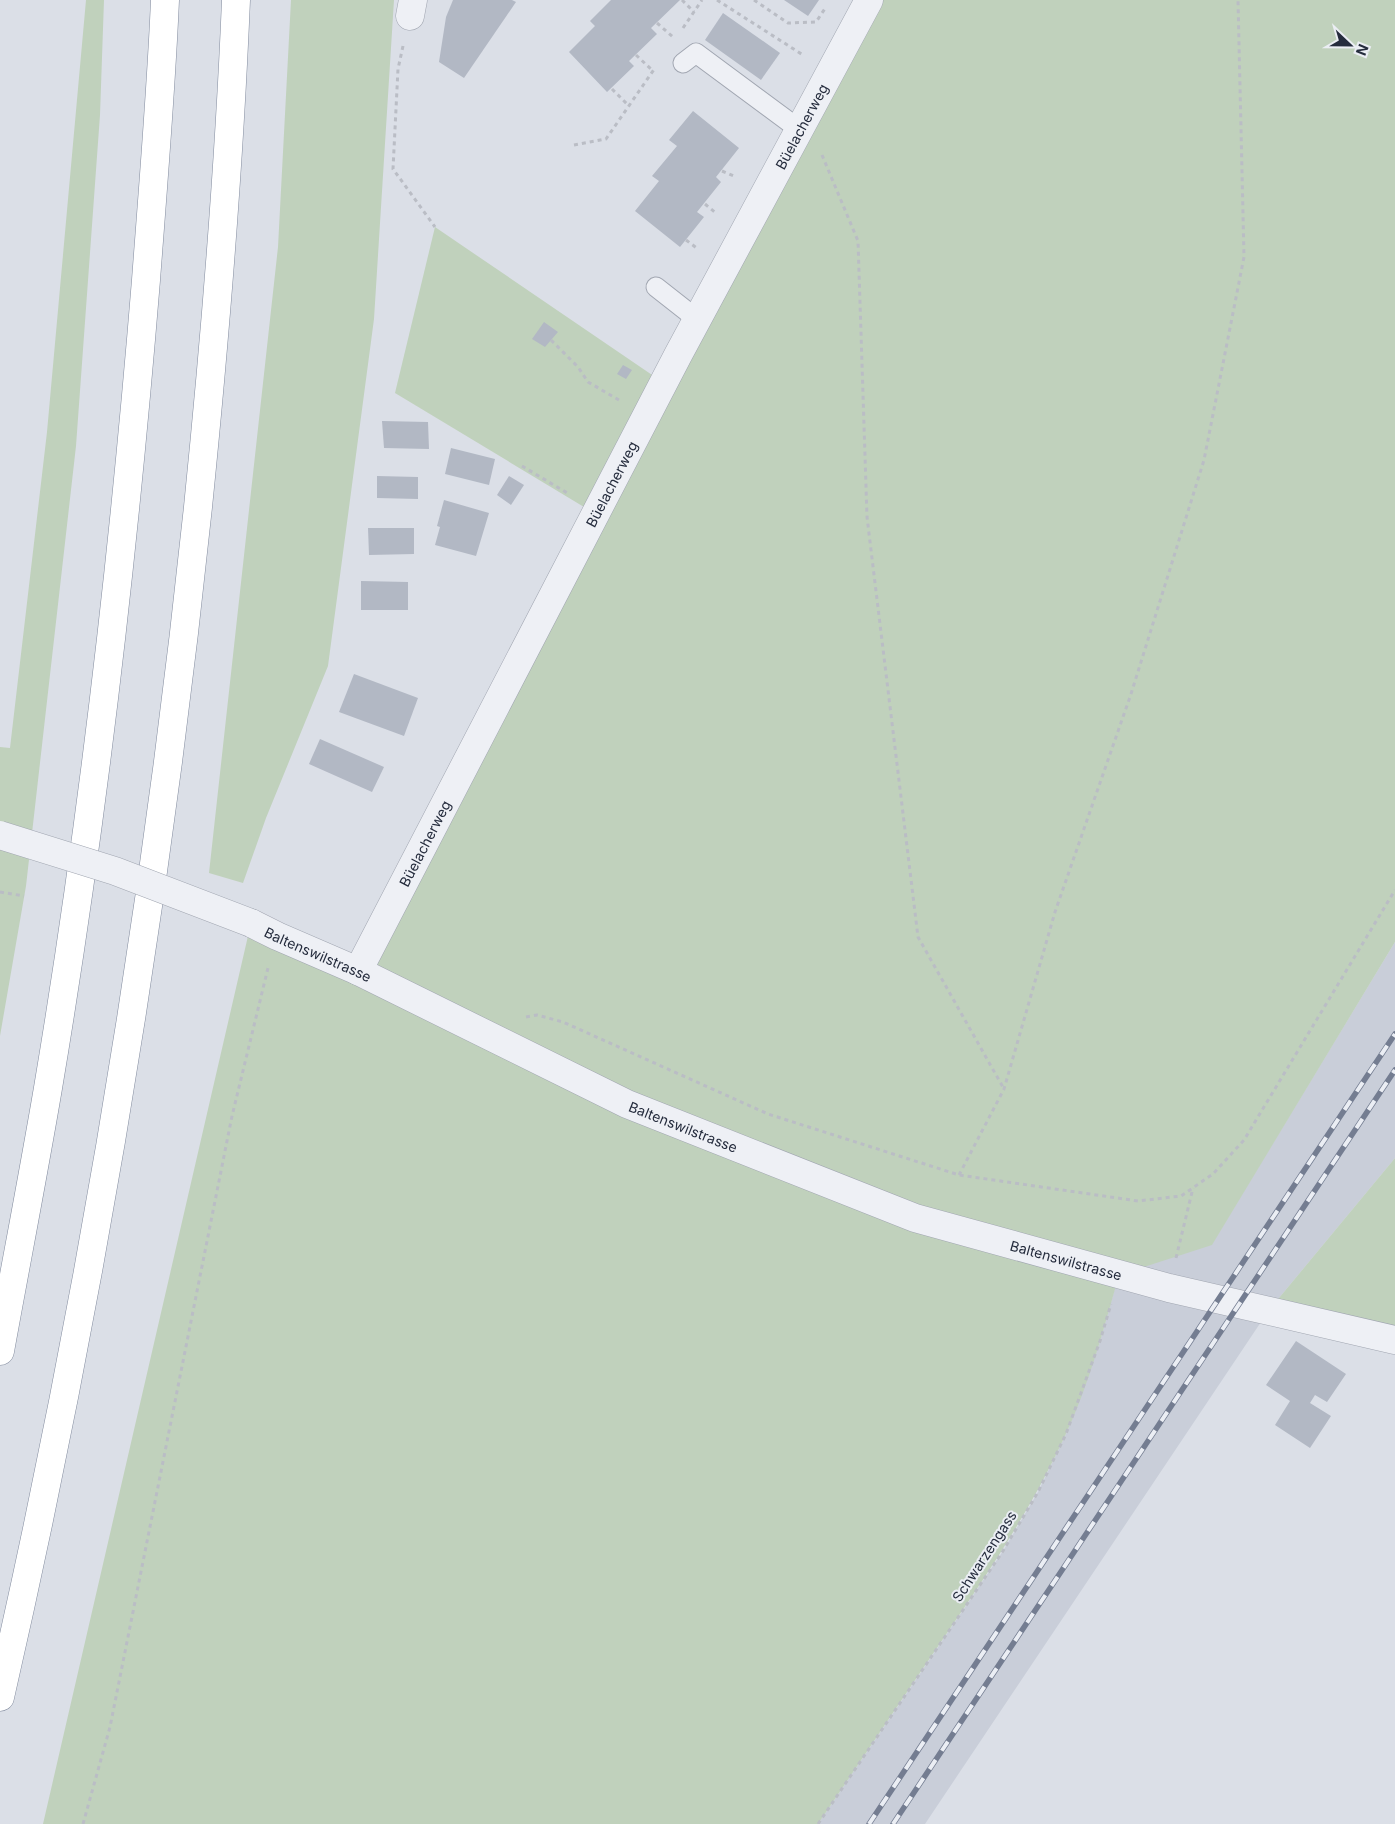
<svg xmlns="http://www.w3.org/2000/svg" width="1395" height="1824" font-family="Inter,sans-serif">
  <rect width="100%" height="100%" fill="#dbdfe7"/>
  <polygon fill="#c9ced9" points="1395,942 1395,1158 1269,1310 925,1824 818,1824 1003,1551 1038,1492 1066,1434 1085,1385 1100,1341 1119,1274 1212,1244"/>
  <g fill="#c0d1bc">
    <polygon points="86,0 104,0 100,115 76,446 26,886 0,1036 0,747 10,748 47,432"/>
    <polygon points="291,0 394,0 374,319 328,666 266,818 243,883 209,873 278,247"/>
    <path d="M 869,0 L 1395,0 L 1395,942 L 1212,1245 L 1119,1275 C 1104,1328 1089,1385 1065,1436 C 1032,1508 988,1573 943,1639 C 901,1701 860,1762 818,1824 L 43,1824 L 251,923 L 358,970 Z"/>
    <polygon points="435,227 658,379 589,510 395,393"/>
    <polygon points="1395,1158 1395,1340 1269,1310"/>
  </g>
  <g fill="#b2b8c4">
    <polygon points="453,0 512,0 516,2 464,78 439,62 446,17"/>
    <polygon points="611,0 680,0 651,28 657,34 629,61 634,66 607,92 569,52 595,26 590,21"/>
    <polygon points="784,0 819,0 808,16"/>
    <polygon points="723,13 780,53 761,80 705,40"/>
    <polygon points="693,111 739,148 716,177 721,182 697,212 704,217 680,247 635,211 659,181 652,176 677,146 669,140"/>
    <polygon points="544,322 558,332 545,347 532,339"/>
    <polygon points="623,365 632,370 626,379 617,374"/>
    <polygon points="382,421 428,422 429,449 384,448"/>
    <polygon points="451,448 495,459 489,485 445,474"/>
    <polygon points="377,476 418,477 418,499 377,498"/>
    <polygon points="509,476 524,485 511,505 497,495"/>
    <polygon points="444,500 489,513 476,556 435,545 440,527 437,526"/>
    <polygon points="368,528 414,528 414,554 369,555"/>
    <polygon points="361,581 408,582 408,610 361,610"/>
    <polygon points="354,674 418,698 404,736 339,712"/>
    <polygon points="320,739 384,767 372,792 309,764"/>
    <polygon points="1296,1341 1346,1374 1327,1402 1315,1395 1310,1403 1331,1416 1310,1448 1275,1425 1290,1401 1266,1385"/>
  </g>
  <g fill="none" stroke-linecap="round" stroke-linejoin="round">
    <defs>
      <g id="service">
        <polyline points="683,63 696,53 800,130"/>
        <polyline points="656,287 698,320"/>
      </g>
      <g id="minor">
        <polyline points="410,16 413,0"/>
        <path id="s1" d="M 251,923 L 277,936 L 358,971 L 627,1104 L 915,1218 L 1169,1288 L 1395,1340"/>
        <path id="s2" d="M 358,971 L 678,355 L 869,0"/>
      </g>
      <g id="motorway">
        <path d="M 0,1351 C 16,1263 33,1176 48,1088 C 93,821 124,550 146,280 C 153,187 161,93 165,0"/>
        <path d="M 0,1697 C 90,1305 156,908 198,507 C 215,339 229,169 236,0"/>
      </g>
    </defs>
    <use href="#service" stroke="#a1a6b1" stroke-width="21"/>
    <use href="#minor" stroke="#a1a6b1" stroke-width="29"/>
    <use href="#motorway" stroke="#828b9e" stroke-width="29"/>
    <g stroke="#babdc5" stroke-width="3" stroke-dasharray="4 4" stroke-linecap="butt">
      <polyline points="682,0 694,12"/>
      <polyline points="717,0 803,55"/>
      <polyline points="754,0 788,23 816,22 826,7"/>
      <polyline points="657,23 673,37"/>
      <polyline points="683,28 702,0"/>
      <polyline points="403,46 398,69 393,169 435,227"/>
      <polyline points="636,55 653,71"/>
      <polyline points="612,89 629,106"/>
      <polyline points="574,145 606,139 655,68"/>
      <polyline points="822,155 858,241 867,517 918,937 1004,1089"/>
      <polyline points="722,171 736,177"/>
      <polyline points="705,204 717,214"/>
      <polyline points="686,240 698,249"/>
      <polyline points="551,340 578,367 588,382 619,400"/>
      <polyline points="522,466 569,494"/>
      <polyline points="0,892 24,896"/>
      <polyline points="526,1017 537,1015 563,1022 768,1114 959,1175 1138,1201 1181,1196 1213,1174 1244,1140 1395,890"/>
      <polyline points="959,1175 1004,1089 1055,912 1131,694 1204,460 1244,257 1238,0"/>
      <polyline points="1176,1258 1193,1188"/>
      <polyline points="83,1824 110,1727 232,1116 268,968"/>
      <polyline points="818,1824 1003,1551 1038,1492 1066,1434 1100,1341 1111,1304"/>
    </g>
    <use href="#service" stroke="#eef0f5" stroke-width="19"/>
    <use href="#minor" stroke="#eef0f5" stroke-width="28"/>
    <use href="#motorway" stroke="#fff" stroke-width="28"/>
    <defs>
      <g id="rail">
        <polyline points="869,1824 1395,1034"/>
        <polyline points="893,1824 1395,1070"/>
      </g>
    </defs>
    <use href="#rail" stroke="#747d91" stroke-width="5.5"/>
    <use href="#rail" stroke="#ebeef4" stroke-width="4" stroke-dasharray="11" stroke-linecap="butt"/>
    <defs>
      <polyline id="minor-bridge" points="0,835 115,871 251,923"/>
    </defs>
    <use href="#minor-bridge" stroke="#a1a6b1" stroke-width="29" stroke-linecap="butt"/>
    <use href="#minor-bridge" stroke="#eef0f5" stroke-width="28"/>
  </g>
  <g text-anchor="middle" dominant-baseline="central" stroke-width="4" stroke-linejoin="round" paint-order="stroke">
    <g font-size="14" fill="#252c3d" stroke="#ebeef4">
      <text stroke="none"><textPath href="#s2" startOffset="954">Büelacherweg</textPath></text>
      <text stroke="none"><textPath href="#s2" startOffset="549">Büelacherweg</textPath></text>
      <text stroke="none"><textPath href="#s2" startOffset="144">Büelacherweg</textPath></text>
      <text stroke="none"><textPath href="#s1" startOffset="74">Baltenswilstrasse</textPath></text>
      <text stroke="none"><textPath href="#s1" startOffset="478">Baltenswilstrasse</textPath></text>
      <text stroke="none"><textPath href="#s1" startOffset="884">Baltenswilstrasse</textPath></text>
      <text transform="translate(984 1556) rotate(-57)">Schwarzengass</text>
    </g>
  </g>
  <g transform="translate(1350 45) rotate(112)" stroke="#ebeef4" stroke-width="4" paint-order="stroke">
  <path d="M0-4L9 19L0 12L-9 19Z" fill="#252c3d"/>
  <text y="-8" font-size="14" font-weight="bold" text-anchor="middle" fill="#252c3d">N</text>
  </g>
</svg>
